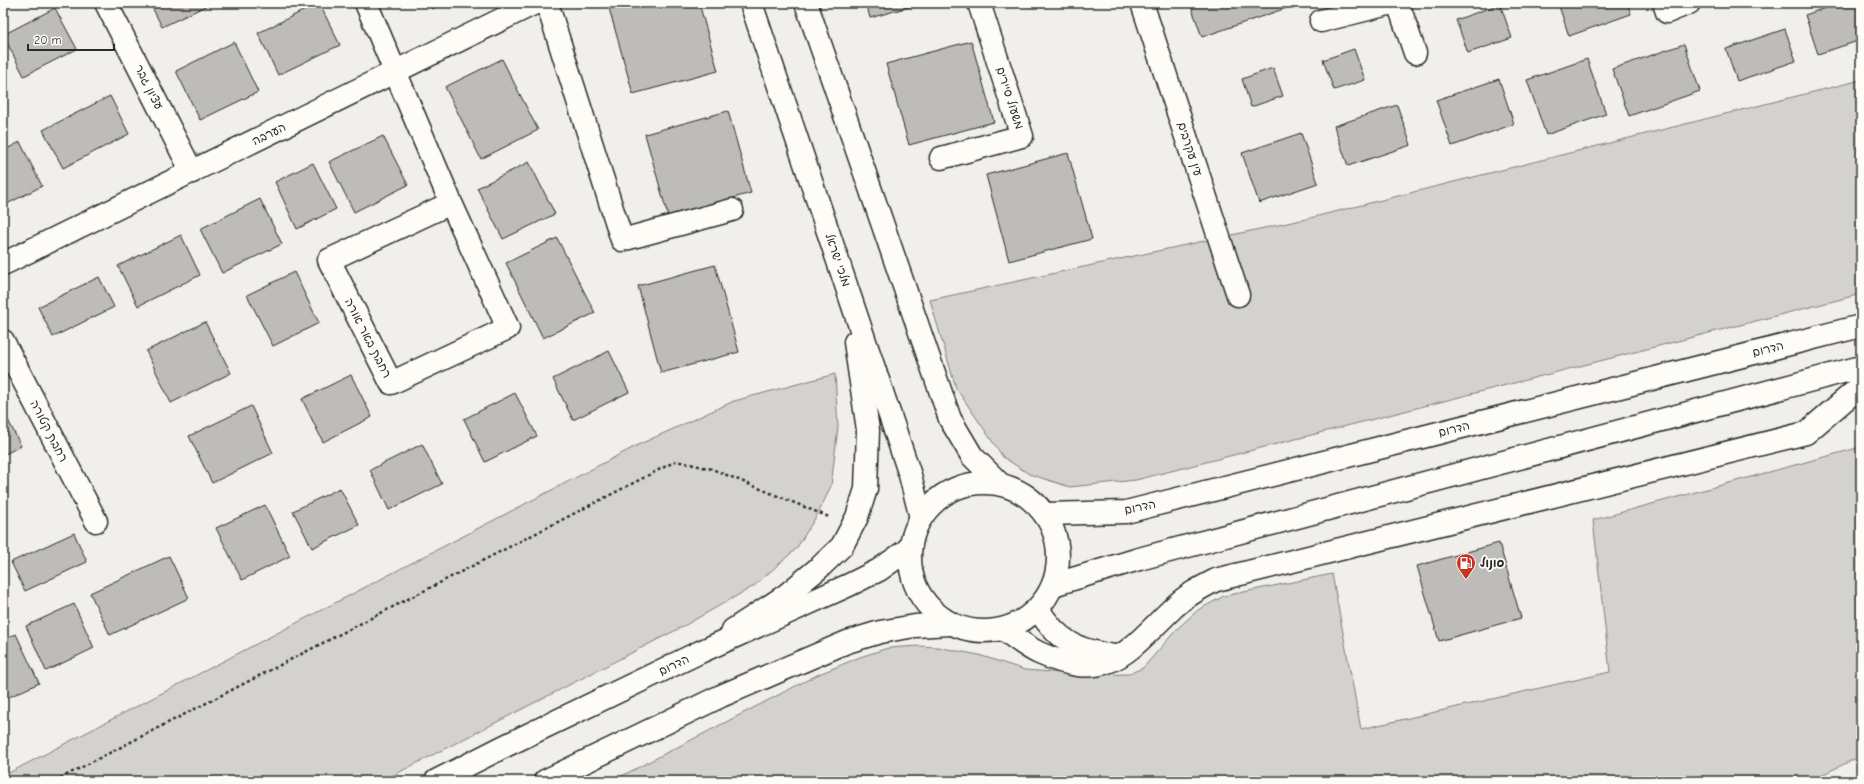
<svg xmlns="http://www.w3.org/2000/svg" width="1864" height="784" font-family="'Comic Neue','Playpen Sans Hebrew',sans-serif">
  <rect width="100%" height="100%" fill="#f0efeb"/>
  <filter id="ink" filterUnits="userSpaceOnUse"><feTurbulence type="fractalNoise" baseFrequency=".025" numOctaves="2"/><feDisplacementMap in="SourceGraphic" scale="8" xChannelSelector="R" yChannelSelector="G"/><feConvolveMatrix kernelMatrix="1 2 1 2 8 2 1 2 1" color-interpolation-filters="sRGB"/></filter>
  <g filter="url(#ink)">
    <g fill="#d3d2cf" stroke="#7f7e7d">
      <polygon points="1861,80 1861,294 1136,480 1070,487 1029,474 1003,457 956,388 930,300 1306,219"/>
      <polygon points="835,374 838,427 831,486 819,512 796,549 754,586 682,627 382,781 3,781 3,776 638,445 734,401"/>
      <polygon points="1861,447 1861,756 1809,781 612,781 817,675 860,657 888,648 919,646 937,647 979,655 1025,670 1092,675 1128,674 1143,668 1177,629 1198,610 1224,596 1332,574 1361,729 1610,672 1593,520"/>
    </g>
    <g fill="#bdbcb8" stroke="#2b2b2b">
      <polygon points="150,3 212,3 162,27"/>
      <polygon points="319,3 340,45 278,75 258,33"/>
      <polygon points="429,3 444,3 432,9"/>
      <polygon points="626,3 699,3 718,71 633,94 609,8"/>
      <polygon points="866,3 923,3 870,18"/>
      <polygon points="1190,3 1301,3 1202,37"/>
      <polygon points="1558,3 1627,3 1631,14 1569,36"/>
      <polygon points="1839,3 1859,3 1861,9 1861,40 1818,54 1805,15"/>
      <polygon points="1500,4 1512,38 1468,53 1456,20"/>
      <polygon points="55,8 77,49 24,76 3,35"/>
      <polygon points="1785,29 1796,61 1737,81 1726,49"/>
      <polygon points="971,41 994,122 909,145 886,64"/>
      <polygon points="234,42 258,92 200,120 176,71"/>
      <polygon points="1684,44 1700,91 1629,116 1612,69"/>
      <polygon points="1354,49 1365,80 1334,90 1323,60"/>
      <polygon points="502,59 538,130 481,159 445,87"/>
      <polygon points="1587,59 1606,114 1546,135 1527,80"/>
      <polygon points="1273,68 1283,96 1251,107 1242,79"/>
      <polygon points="1499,79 1514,124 1452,146 1436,100"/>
      <polygon points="110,96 129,134 63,168 43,130"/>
      <polygon points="1397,105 1411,145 1348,166 1334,126"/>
      <polygon points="728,111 751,193 668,216 645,134"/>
      <polygon points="1301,133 1318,183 1259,203 1242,153"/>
      <polygon points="383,136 408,185 354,212 329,162"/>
      <polygon points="20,142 42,186 3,206 3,151"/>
      <polygon points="1068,153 1092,239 1009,261 986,175"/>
      <polygon points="529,162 555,214 503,239 477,188"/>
      <polygon points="313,163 336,209 297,229 275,182"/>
      <polygon points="260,199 282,244 222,273 200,229"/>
      <polygon points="181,235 200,275 138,306 118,266"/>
      <polygon points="557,238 595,313 543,338 506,263"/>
      <polygon points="715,265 739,352 661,373 638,286"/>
      <polygon points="294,272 319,323 273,346 247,295"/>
      <polygon points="99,277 114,307 53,337 38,307"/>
      <polygon points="205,322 231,373 171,403 146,351"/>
      <polygon points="609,351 629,392 573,420 553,379"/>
      <polygon points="351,375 372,417 323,442 302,399"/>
      <polygon points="515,393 537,436 485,462 464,419"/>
      <polygon points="251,406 273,453 212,483 189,436"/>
      <polygon points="3,410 21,446 3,455"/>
      <polygon points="422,444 442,484 389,510 370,470"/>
      <polygon points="340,488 359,525 312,548 293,511"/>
      <polygon points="265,505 290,556 242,580 216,528"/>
      <polygon points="74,533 87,562 25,591 11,562"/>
      <polygon points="1499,543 1521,618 1439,641 1417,566"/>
      <polygon points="169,556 189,598 110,635 90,593"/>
      <polygon points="74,604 94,648 46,671 26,626"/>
      <polygon points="16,634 39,683 3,700 3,640"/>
    </g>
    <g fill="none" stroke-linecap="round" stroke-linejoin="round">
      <defs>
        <g id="minor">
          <polyline points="106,3 192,172"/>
          <polyline points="366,3 451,203 508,328 391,383 329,260 451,203"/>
          <polyline points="547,3 622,240 732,210"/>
          <polyline points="751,3 910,475 921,518"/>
          <polyline points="806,3 950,419 972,456 1000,484"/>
          <polyline points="1142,3 1238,295"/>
          <polyline points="1398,3 1415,53"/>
          <polyline points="1664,3 1667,12 1689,3"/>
          <polyline points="1321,21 1392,3"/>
          <polyline points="941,158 1022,136 979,3"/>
          <polyline points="3,264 535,3"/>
          <polyline points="3,341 96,521"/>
          <path d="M 1038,609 C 1059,643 1077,650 1115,656"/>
          <path d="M 1003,629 C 1014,637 1026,647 1039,653 C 1108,684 1126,653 1172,609 C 1185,596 1200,588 1216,580 L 1806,433 L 1861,386"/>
          <polyline points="733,630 785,596 820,567 842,546 857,517 866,489 868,430 855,342"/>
        </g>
        <g id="major">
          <circle cx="984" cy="557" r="74"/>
          <polyline points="1045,514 1126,512 1861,326"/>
          <polyline points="1053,585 1139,559 1861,367"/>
          <polyline points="436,781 505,746 700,652 849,585 879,570 910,548"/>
          <polyline points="545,781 721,696 847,642 880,632 915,626 950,624"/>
        </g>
      </defs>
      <use href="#minor" stroke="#2b2b2b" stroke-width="25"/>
      <use href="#major" stroke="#2b2b2b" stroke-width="25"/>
      <polyline stroke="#2b2b2b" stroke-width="2.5" stroke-dasharray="3 3" stroke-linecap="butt" points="55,781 676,461 712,469 829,517"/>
      <use href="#minor" stroke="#fdfcf7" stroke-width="22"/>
      <use href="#major" stroke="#fdfcf7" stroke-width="22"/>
    </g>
  </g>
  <defs>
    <symbol id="fuel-pin" viewBox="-11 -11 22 30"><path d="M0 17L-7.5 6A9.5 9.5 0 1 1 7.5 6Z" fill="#c8321e" stroke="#fdfcf7"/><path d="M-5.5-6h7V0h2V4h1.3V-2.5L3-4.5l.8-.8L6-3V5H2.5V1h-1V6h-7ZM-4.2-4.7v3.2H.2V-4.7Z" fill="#fff"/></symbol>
  </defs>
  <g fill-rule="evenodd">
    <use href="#fuel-pin" x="1455" y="552" width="22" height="30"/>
  </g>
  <g text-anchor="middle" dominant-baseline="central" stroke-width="3.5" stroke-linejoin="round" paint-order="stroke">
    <g font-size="12" fill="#2b2b2b" stroke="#fdfcf7">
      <text transform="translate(149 87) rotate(63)">עציון גבר</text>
      <text transform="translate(1010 98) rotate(72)">משעול סיירים</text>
      <text transform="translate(269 134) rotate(-26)">הערבה</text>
      <text transform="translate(1190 149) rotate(72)">עין עקרבים</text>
      <text transform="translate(838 260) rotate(71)">מלכי ישראל</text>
      <text transform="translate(368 338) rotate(63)">רחבת באר אורה</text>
      <text transform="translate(1768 349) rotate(-14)">הדרום</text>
      <text transform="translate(1454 429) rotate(-14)">הדרום</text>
      <text transform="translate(49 431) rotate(63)">רחבת קטורה</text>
      <text transform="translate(1140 507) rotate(-12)">הדרום</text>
      <text transform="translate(674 665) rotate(-26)">הדרום</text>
    </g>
    <g font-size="12" font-weight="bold" fill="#2b2b2b" stroke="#fdfcf7" text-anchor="start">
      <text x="1480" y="563">סונול</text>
    </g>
  </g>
  <rect width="1864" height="784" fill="none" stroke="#fdfcf7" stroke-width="16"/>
  <rect x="8" y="8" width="1848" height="768" fill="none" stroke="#2b2b2b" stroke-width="1.5" filter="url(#ink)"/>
  <path d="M28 44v6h86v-6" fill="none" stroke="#2b2b2b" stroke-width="2"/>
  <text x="34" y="44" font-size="12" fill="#2b2b2b" stroke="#fdfcf7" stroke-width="3" paint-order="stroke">20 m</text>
</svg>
